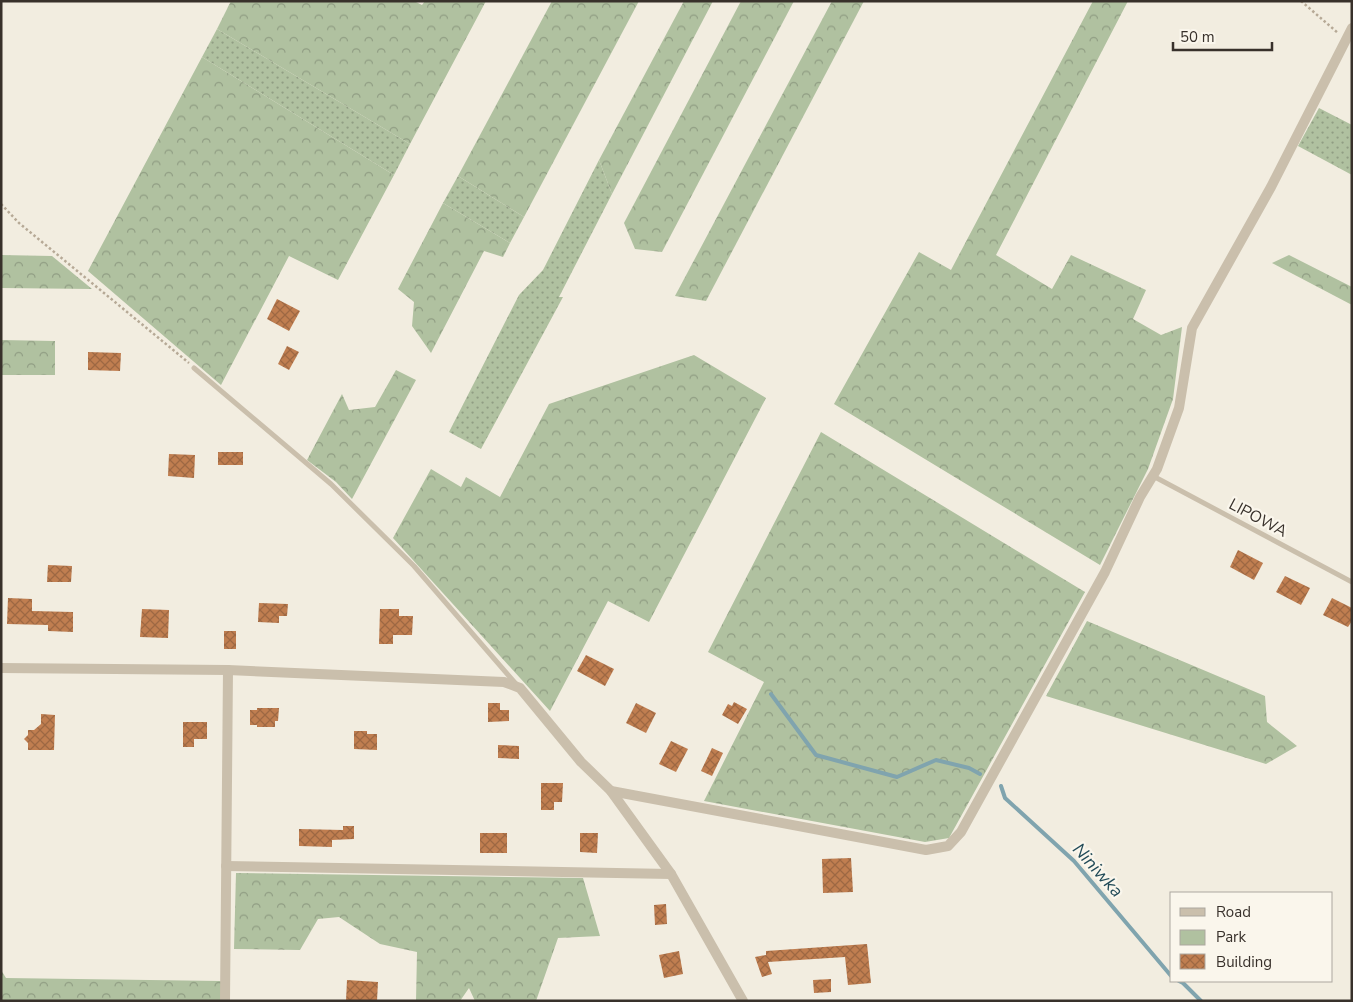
<svg xmlns="http://www.w3.org/2000/svg" width="1353" height="1002" font-family="'Nunito Sans',sans-serif">
  <defs>
    <pattern id="green-dots" width="8" height="8" patternUnits="userSpaceOnUse" patternTransform="scale(1.25)"><rect width="8" height="8" fill="#b0c1a0"/><path d="M2 2h.1M6 6h.1" fill="none" stroke="#909d83" stroke-width="1.8" stroke-linecap="round"/></pattern>
    <pattern id="forest-crowns" width="20" height="18" patternUnits="userSpaceOnUse" patternTransform="scale(1.25)"><rect width="20" height="18" fill="#b0c1a0"/><path d="M2 6a3 3 0 1 1 6 0M12 15a3 3 0 1 1 6 0" fill="none" stroke="#909d83"/></pattern>
    <pattern id="building-cross-hatch" width="8" height="8" patternUnits="userSpaceOnUse" patternTransform="scale(1.25)"><rect width="8" height="8" fill="#c07e50"/><path d="M0 0l8 8M0 8l8-8" fill="none" stroke="#9d6843"/></pattern>
  </defs>
  <rect width="100%" height="100%" fill="#f2ede0"/>
  <g fill="url(#green-dots)">
    <polygon points="217,29 410,144 394,175 202,57"/>
    <polygon points="1319,108 1352,125 1352,175 1298,146"/>
    <polygon points="599,160 612,194 559,297 563,297 481,449 449,432 519,295 543,270"/>
    <polygon points="458,176 524,217 510,243 443,203"/>
  </g>
  <g fill="url(#forest-crowns)">
    <polygon points="231,1 414,1 422,5 425,1 486,1 410,144 217,29"/>
    <polygon points="552,1 639,1 524,217 458,176"/>
    <polygon points="684,1 713,1 612,194 599,160"/>
    <polygon points="741,1 794,1 662,252 635,249 624,223"/>
    <polygon points="832,1 864,1 706,301 675,296"/>
    <polygon points="1093,1 1128,1 996,255 1052,289 1071,255 1146,290 1133,319 1161,335 1182,327 1173,399 1148,469 1100,565 834,404 919,252 951,270"/>
    <polygon points="202,57 394,175 338,280 289,256 221,385 88,271"/>
    <polygon points="443,203 510,243 503,257 484,251 431,353 412,326 414,302 398,289"/>
    <polygon points="1,255 52,256 92,289 1,288"/>
    <polygon points="1289,255 1352,287 1352,305 1272,263"/>
    <polygon points="1,340 55,341 55,375 1,375"/>
    <polygon points="694,355 766,398 649,622 608,601 550,711 393,538 431,469 461,487 466,477 500,497 549,404"/>
    <polygon points="396,370 416,380 352,499 336,482 307,460 342,394 349,410 375,407"/>
    <polygon points="821,432 1085,592 949,838 925,842 704,801 764,682 708,652"/>
    <polygon points="1087,621 1265,696 1267,722 1297,746 1266,764 1046,696"/>
    <polygon points="236,873 583,878 600,936 558,938 536,1001 475,1001 469,988 460,1001 416,1001 417,952 380,944 339,917 318,919 300,950 234,949"/>
    <polygon points="1,970 6,978 221,981 221,1001 1,1001"/>
  </g>
  <g fill="none" stroke-linecap="round" stroke-linejoin="round">
    <g stroke="#80a4ae" stroke-width="4">
      <polyline points="771,694 816,755 897,777 936,760 969,768 980,774"/>
      <polyline points="1001,786 1005,798 1074,861 1172,977"/>
      <polyline points="1179,981 1183,983 1201,1001"/>
    </g>
  </g>
  <g fill="url(#building-cross-hatch)">
    <polygon points="277,299 300,311 289,331 267,319"/>
    <polygon points="287,346 299,352 289,370 278,364"/>
    <polygon points="88,352 121,353 120,371 88,370"/>
    <rect x="218" y="452" width="25" height="13"/>
    <polygon points="169,454 195,455 194,478 168,476"/>
    <polygon points="1238,550 1263,563 1254,580 1230,567"/>
    <polygon points="48,565 72,566 71,582 47,582"/>
    <polygon points="1285,576 1310,588 1301,605 1276,592"/>
    <polygon points="8,598 32,599 32,611 73,612 73,632 48,631 48,625 7,624"/>
    <polygon points="1332,598 1352,608 1352,621 1348,627 1323,615"/>
    <polygon points="259,603 288,604 287,616 279,616 279,623 258,622"/>
    <polygon points="142,609 169,610 168,638 140,637"/>
    <polygon points="380,609 399,609 399,616 413,616 412,635 393,635 393,644 379,644"/>
    <rect x="224" y="631" width="12" height="18"/>
    <polygon points="586,655 614,669 605,686 577,671"/>
    <polygon points="734,702 747,709 738,724 722,715 728,704 732,706"/>
    <polygon points="488,703 500,703 500,710 509,710 509,721 488,722"/>
    <polygon points="636,703 656,713 646,733 626,723"/>
    <polygon points="257,708 279,708 278,721 275,721 275,727 257,727 257,725 250,725 250,710 257,710"/>
    <polygon points="41,714 55,715 54,750 28,750 28,743 24,739 28,735 28,730 34,730 41,724"/>
    <polygon points="183,722 207,722 207,739 194,739 194,747 183,747"/>
    <polygon points="354,731 367,731 367,734 377,734 377,750 354,749"/>
    <polygon points="671,741 688,749 676,772 659,764"/>
    <polygon points="498,745 519,746 519,759 498,758"/>
    <polygon points="712,748 723,753 712,776 701,771"/>
    <polygon points="541,783 563,783 562,802 554,802 554,810 541,810"/>
    <polygon points="343,826 354,826 354,839 332,840 332,847 299,846 299,829 343,830"/>
    <rect x="480" y="833" width="27" height="20"/>
    <polygon points="580,833 598,833 597,853 580,852"/>
    <polygon points="851,858 853,892 823,893 822,859"/>
    <polygon points="666,904 667,924 655,925 654,905"/>
    <polygon points="867,944 871,983 848,985 845,957 768,962 772,974 762,977 755,957 766,955 766,951"/>
    <polygon points="679,951 683,974 664,978 659,955"/>
    <polygon points="831,979 831,992 814,993 813,980"/>
    <polygon points="347,980 378,982 377,1001 346,1001"/>
  </g>
  <g fill="none" stroke-linecap="round" stroke-linejoin="round">
    <g stroke="#b6a996" stroke-width="2.5" stroke-dasharray="2.5 2.5" stroke-linecap="butt">
      <polyline points="1301,1 1338,33"/>
      <polyline points="1,204 19,223 189,363"/>
    </g>
    <g stroke="#cabfac" stroke-width="5">
      <polyline points="194,368 331,484 414,566 516,684"/>
      <polyline points="1153,476 1352,582"/>
    </g>
    <g stroke="#cabfac" stroke-width="10">
      <polyline points="1,668 228,670 504,682 520,688 581,762 611,791 926,850 948,846 961,832 1105,572 1140,497 1157,469 1179,408 1192,328 1271,187 1352,28"/>
      <polyline points="611,791 671,874 743,1001"/>
      <polyline points="226,866 671,874"/>
      <polyline points="225,1001 228,670"/>
    </g>
  </g>
  <g text-anchor="middle" dominant-baseline="central" stroke-width="4.5" stroke-linejoin="round" paint-order="stroke">
    <g font-size="16" fill="#38312b" stroke="#faf6ec">
      <text transform="translate(1258 518) rotate(28)">LIPOWA</text>
    </g>
    <g font-size="18" font-style="italic" fill="#224b58" stroke="#faf6ec">
      <text transform="translate(1098 870) rotate(48)">Niniwka</text>
    </g>
  </g>
  <rect width="1353" height="1002" fill="none" stroke="#38312b" stroke-width="5"/>
  <rect x="1170" y="892" width="162" height="90" fill="#faf6ec" stroke="#aca79f"/>
  <rect x="1180" y="908" width="25" height="8" fill="#cabfac" stroke="#aca79f"/>
  <text x="1216" y="917" font-size="15" fill="#38312b">Road</text>
  <rect x="1180" y="930" width="25" height="15" fill="#b0c1a0" stroke="#aca79f"/>
  <text x="1216" y="942" font-size="15" fill="#38312b">Park</text>
  <rect x="1180" y="954" width="25" height="15" fill="url(#building-cross-hatch)" stroke="#aca79f"/>
  <text x="1216" y="967" font-size="15" fill="#38312b">Building</text>
  <path d="M1173 42v8h99v-8" fill="none" stroke="#38312b" stroke-width="2.5"/>
  <text x="1180" y="42" font-size="15" fill="#38312b" stroke="#faf6ec" stroke-width="4" paint-order="stroke">50 m</text>
</svg>
